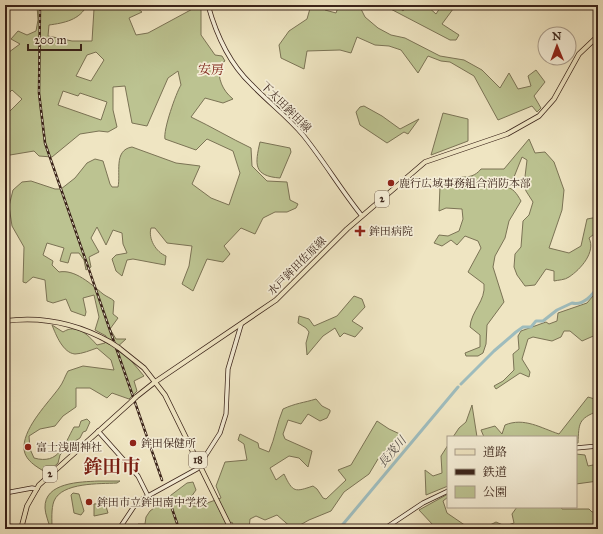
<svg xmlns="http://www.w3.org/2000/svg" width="603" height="534" font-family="'IM FELL Great Primer','Noto Serif JP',serif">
  <rect width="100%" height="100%" fill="#efe5c2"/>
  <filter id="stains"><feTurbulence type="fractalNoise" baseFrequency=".005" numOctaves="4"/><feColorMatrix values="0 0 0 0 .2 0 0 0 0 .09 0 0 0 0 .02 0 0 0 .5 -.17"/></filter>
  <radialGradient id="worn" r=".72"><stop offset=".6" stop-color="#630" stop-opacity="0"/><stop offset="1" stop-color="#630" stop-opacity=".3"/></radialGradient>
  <g fill="#bcc391" stroke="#7b7355" fill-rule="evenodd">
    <path d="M 37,5 L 87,5 C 80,20 64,23 49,25 L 48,36 L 72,41 L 92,41 L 94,9 L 107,5 L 133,5 L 142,12 L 129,18 L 136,35 L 148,33 L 198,6 L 201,10 L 201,35 L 215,55 L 222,56 L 225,61 L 219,65 C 218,79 222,90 233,99 L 223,103 L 205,98 L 191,117 C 212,127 230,138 251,148 L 252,166 L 267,181 L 287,182 L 290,200 L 298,204 L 296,208 L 287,212 L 275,212 L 263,218 L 255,234 L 241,228 L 224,246 L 230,254 L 223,262 L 207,259 L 193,291 L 182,284 L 189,266 L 192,246 L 167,243 L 155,228 L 151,228 C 148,239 156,252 166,256 L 165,265 L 133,259 L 127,260 L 122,276 L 116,271 L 112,259 L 116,255 L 127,253 L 123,244 L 122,233 L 113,230 L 106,245 L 97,227 L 91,238 L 99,252 L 89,257 L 91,267 L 86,270 L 84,260 L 79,253 L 71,253 L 68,263 L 60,261 L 64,248 L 47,243 L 43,255 L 53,261 L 52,265 L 59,272 C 75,269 91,284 103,294 C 107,297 111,298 114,301 L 113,314 L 118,318 L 110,329 L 116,339 L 126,339 L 115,349 L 128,357 L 144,376 L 134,381 L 137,391 L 129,399 L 112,393 L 107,398 L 90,388 L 76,388 L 76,407 L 63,416 L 55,426 L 40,429 L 29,436 L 30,449 L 34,458 C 59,465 64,445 74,427 L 79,427 L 81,421 L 87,419 L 90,422 L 86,431 L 83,432 L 80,438 L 72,443 L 75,449 L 66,449 L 60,455 L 58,463 L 47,473 C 37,467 23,460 24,446 C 25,426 48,403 59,388 C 63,383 65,376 68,371 L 83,366 L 114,370 L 111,360 L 97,348 C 91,350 82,354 75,354 C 63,353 56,335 52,325 L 63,332 C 77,323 88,335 97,345 L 105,343 L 106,336 L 95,330 L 99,317 L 94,295 L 83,298 L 86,312 L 85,316 L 71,311 L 66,299 L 53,303 L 47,301 L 45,280 L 33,277 L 26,283 L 23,282 L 24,247 L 12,226 L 9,206 L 13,190 L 22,182 L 31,181 L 55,189 L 61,189 L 75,178 L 87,163 L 95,159 L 103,161 L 110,184 L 112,187 L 118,187 C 121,174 113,150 132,147 L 176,163 L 200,166 L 192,184 L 211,198 L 229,205 L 240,173 L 233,151 L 207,139 L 196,150 L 165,139 C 163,130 176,93 181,85 L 178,71 L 168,78 L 147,126 L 132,123 L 125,86 L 113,87 L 113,110 L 117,127 L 108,132 L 99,131 L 80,134 L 52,157 L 39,156 L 34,151 L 10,155 L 5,153 L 5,116 L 22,99 L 12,90 L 5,97 L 5,55 L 20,44 L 11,39 L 18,31 L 27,35 L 36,31 L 38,20 ZM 96,52 L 104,60 L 91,81 L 76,76 L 87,55 ZM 63,91 L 78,96 L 80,93 L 107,102 L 101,120 L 58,105 Z"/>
    <polygon points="311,5 327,5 325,10 336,13 339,5 359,5 365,17 378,28 391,35 405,38 440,56 464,60 482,70 500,88 509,73 518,89 531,86 528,76 536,70 545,82 534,96 541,108 537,112 532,106 498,120 474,76 450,62 441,61 428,56 418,73 401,50 389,46 375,45 357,37 351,53 340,50 307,51 304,69 281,58 279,45 289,31 307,19"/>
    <polygon points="383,5 396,5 403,11 408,5 426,5 436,14 442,5 456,5 442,24 459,35 456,40 450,40"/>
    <polygon points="364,106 382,116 400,129 419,119 408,134 404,132 387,143 360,125 356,112 360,107"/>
    <polygon points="443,113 468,119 468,141 431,155"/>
    <path d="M 529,139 L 535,153 L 545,152 L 554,162 L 564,190 L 562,210 L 549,248 L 569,253 L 581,246 L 587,219 L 598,217 L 598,231 L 589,238 C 596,252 581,269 569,277 C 565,280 558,280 554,281 L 554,271 L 546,269 L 535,285 L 525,286 L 517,275 L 514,267 L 515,254 L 521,247 L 523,221 L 529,215 L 533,202 L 526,191 L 524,185 L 527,160 L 522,157 L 514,177 L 511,179 L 498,177 L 492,188 C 497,190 500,186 504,187 C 513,187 517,194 521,201 L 509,221 L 505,238 L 495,256 L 493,267 L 504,302 L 487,325 L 486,344 L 483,353 L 478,356 L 466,356 L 465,353 L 480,347 L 480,335 L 470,327 C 471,311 486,301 484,284 L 468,272 L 481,248 L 478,241 L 465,236 L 457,245 L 451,240 L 442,246 L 434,243 L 439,235 L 448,236 L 459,231 L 463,219 L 462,209 L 446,208 L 439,211 L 440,186 C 457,170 469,184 481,169 L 504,169 Z"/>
    <path d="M 260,142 L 290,148 L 291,152 L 280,178 C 253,176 255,164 260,142 Z"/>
    <polygon points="598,290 598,334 582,341 570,331 564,331 561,337 552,341 533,337 528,339 522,359 530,372 529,377 520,373 496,389 494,386 503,381 514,370 513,354 519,349 518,336 521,331 546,322 549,324 557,321 558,313 587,303"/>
    <polygon points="354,296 362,299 365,307 352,321 363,328 355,337 344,333 340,337 335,328 323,336 307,355 306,343 309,332 306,328 298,323 299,316 309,319 314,326 337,316"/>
    <path d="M 588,397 L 598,400 L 598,411 C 578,419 579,423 578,443 L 576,443 L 576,437 L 484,437 L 481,430 L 495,426 L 502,434 L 505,425 C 524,417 541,428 559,434 Z"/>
    <path d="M 316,399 L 322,406 L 330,410 L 330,412 L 327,418 L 320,421 L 308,414 L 301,424 L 288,420 L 283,434 L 285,439 L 312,451 L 308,467 L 299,458 L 289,456 L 270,468 L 276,480 L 284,474 C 293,493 295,492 313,486 L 317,489 L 323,498 L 326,499 L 346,480 L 338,470 L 351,465 L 377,421 L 389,429 L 402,435 L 387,453 L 378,459 L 369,474 L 344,492 L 331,511 L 309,520 L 293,529 L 277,515 L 265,520 L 256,516 L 250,519 L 249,529 L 235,529 L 232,522 L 222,529 L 137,529 L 138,524 L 145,524 L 146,517 L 150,511 L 187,483 L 193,482 L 196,490 L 191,497 L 193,506 L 199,506 L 221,498 L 216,486 L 225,462 L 247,460 L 244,444 L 238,440 L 240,434 L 258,443 L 259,448 L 269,452 C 275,438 277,423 283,409 C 296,403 303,403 316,399 Z"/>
    <polygon points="472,405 477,437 453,437 459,428 466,422"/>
    <polygon points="448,445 448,486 426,495 425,470 433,476 442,473 441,456"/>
    <polygon points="576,454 585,455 588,466 598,464 598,481 576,484"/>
    <path d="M 98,481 L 120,481 L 117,483 C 100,484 62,482 54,501 C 51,509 52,520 52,529 L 50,529 C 49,522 45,514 45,508 C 44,482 81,482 98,481 Z"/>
    <polygon points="73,493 79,494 84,511 81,515 74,513 71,495"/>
    <polygon points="448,494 448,497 443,501 447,513 469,528 484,528 496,522 505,526 514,523 512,514 517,507 561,507 562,509 589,509 592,512 598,511 598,529 428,529 433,525 419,510"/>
    <polygon points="105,503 108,513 94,516 94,504"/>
  </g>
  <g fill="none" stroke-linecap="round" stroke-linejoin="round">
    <g stroke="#9ebcbd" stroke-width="3">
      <path d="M 461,384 L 494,351 L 516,332 L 523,327 L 531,327 L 536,321 L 543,321 L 557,310 L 572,303 C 583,306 593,295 598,286"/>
      <polyline points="339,529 458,387"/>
    </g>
    <defs>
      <g id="secondary">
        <path d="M 208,5 C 216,34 229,63 251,84 C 268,102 287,116 303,135 C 324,161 341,190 362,216"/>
        <polyline points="98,431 138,476 148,496"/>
        <polyline points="576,448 598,446"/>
        <polyline points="5,493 32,488 37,489"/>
        <polyline points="5,526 22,527"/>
        <polyline points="119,529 137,502 197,469 220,433 226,414 228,369 241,325"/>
        <polyline points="384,529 423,503 448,491"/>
      </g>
      <g id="primary">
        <path d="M 5,321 C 42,316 78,324 110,342"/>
        <polyline points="119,348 144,368 165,395 231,529"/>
        <polyline points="136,397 155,382 276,300 347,229 425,162 507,134 539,116 554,99 579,54 598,36"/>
        <polyline points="21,529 27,506 39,485 131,402"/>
      </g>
    </defs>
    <use href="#secondary" stroke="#3a2319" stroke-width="5"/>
    <use href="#primary" stroke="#3a2319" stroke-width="5.5"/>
    <use href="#secondary" stroke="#f5eed7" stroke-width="3.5"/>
    <use href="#primary" stroke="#efe5c2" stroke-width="4"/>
    <defs>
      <g id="rail">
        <polyline points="40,5 39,93 45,143 162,480"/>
        <polyline points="168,497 179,529"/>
      </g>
    </defs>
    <use href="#rail" stroke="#3a2319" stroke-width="2.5"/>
    <use href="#rail" stroke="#f5eed7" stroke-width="1" stroke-dasharray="3" stroke-linecap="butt"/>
    <defs>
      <g id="primary-bridge">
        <polyline points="110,342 119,348"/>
        <polyline points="131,402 136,397"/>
      </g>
    </defs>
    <use href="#primary-bridge" stroke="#3a2319" stroke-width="5.5" stroke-linecap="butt"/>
    <use href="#primary-bridge" stroke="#efe5c2" stroke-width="4"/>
  </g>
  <g fill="#8f2418" stroke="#f5eed7" stroke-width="1.5">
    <circle cx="391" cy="183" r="4"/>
    <path d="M358 225h4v4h4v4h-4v4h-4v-4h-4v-4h4z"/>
    <circle cx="133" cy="443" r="4"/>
    <circle cx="28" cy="447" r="4"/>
    <circle cx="89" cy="502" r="4"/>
  </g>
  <g text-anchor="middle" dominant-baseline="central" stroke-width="3.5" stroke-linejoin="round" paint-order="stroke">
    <g fill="#f5eed7" stroke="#726052" stroke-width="1">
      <rect x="375" y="191" width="14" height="16" rx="3"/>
      <rect x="189" y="452" width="18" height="16" rx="3"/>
      <rect x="43" y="466" width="14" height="16" rx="3"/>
    </g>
    <g font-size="10" font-weight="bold" fill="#3a2319">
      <text x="382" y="199">2</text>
      <text x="198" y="460">18</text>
      <text x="50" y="474">2</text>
    </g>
    <g font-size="11" fill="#3a2319" stroke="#f5eed7">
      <text transform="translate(286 107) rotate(45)">下太田鉾田線</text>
      <text transform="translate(297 266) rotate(-45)">水戸鉾田佐原線</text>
    </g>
    <g font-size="11" fill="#3a2319" stroke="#f5eed7" text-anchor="start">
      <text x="399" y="183">鹿行広域事務組合消防本部</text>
      <text x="369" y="231">鉾田病院</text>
      <text x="141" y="443">鉾田保健所</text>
      <text x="36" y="447">富士浅間神社</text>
      <text x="97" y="502">鉾田市立鉾田南中学校</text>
    </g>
    <g font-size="12" font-style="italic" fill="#58514a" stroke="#f5eed7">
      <text transform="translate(392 452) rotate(-50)">長茂川</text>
    </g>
    <g font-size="13" fill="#7a1f14" stroke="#f5eed7">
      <text x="211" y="70">安房</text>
    </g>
    <g font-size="19" font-weight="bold" fill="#7a1f14" stroke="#f5eed7">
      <text x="112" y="466">鉾田市</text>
    </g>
  </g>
  <rect width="603" height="534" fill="none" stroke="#efe5c2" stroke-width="20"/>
  <rect x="6" y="6" width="591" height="522" fill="none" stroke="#3a2319" stroke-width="2"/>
  <rect x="10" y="10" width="583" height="514" fill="none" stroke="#3a2319"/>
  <rect x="447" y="436" width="130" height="72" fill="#f5eed7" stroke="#aa9d8b"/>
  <rect x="455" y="449" width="20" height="6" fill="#efe5c2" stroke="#aa9d8b"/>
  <text x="483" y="456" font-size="12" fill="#3a2319">道路</text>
  <rect x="455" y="469" width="20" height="6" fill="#3a2319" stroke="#aa9d8b"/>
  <text x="483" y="476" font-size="12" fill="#3a2319">鉄道</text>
  <rect x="455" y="486" width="20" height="12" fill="#bcc391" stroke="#aa9d8b"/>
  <text x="483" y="496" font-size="12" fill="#3a2319">公園</text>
  <g transform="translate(557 46) rotate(359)"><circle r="19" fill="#f5eed7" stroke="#aa9d8b"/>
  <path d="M0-3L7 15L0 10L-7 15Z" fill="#8f2418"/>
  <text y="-6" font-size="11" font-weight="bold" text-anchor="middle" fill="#3a2319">N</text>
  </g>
  <path d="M28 44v6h53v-6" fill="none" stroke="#3a2319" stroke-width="2"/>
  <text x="34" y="44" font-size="12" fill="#3a2319" stroke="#f5eed7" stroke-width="3" paint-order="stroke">200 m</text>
  <rect width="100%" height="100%" filter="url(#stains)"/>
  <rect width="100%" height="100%" fill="url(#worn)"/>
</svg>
